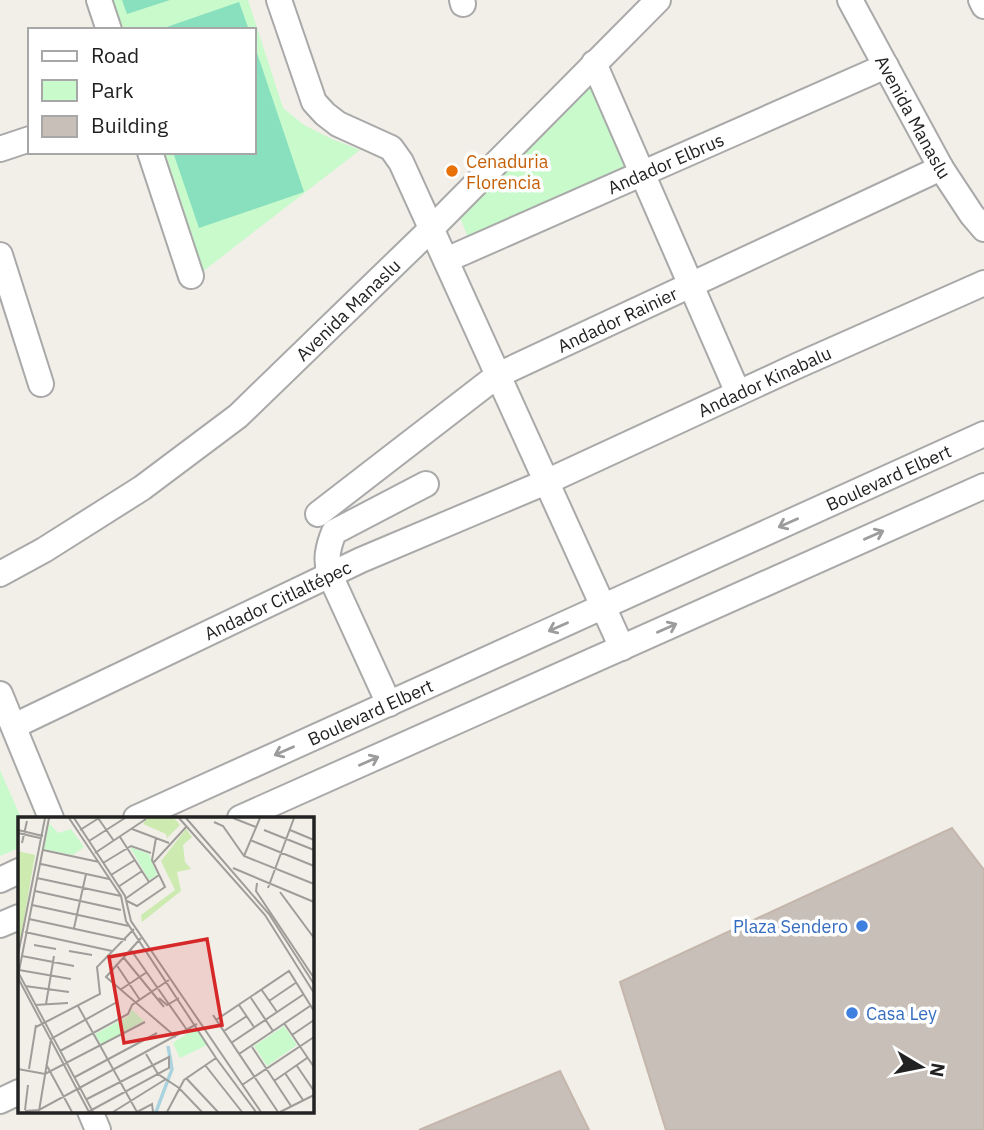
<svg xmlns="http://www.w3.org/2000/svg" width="984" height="1130" font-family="'IBM Plex Sans',sans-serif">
  <rect width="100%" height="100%" fill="#f2efe9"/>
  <g fill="#c8facc">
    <polygon points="112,0 248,0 283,108 304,125 332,139 360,150 202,272 163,152 254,152 254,30 122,30"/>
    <polygon points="600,74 637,161 468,237 458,213"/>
    <polygon points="0,770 21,818 19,818 19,848 0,856"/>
  </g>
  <g fill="#88e0be">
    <polygon points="122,0 170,0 127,14"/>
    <polygon points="239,2 249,30 158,30"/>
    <polygon points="254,44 304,192 199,228 173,152 254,152"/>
  </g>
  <g fill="#c7bfb8" stroke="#c4b6ab" stroke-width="2">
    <polygon points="952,828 984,870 984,1130 666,1130 620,982"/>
    <polygon points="560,1071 589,1130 419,1130"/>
  </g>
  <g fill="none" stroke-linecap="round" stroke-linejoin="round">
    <defs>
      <g id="minor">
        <polyline points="99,0 109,30"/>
        <polyline points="279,0 314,102 325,114 338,124 391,148 401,162 622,648"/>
        <polyline points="462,0 463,4"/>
        <path id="s1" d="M 850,0 L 941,168 L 972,215 L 984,229"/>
        <polyline points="981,0 984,6"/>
        <polyline points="594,63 738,393"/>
        <polyline points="0,149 30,139"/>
        <polyline points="150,152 191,276"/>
        <polyline points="0,255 41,384"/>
        <path id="s2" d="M 446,260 L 886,66"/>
        <path id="s3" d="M 318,514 L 498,375 L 941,168"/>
        <path id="s4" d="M 0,574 L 44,550 L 142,488 L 238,416 L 431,229 L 658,0"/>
        <polyline points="0,694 51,818"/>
        <path d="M 389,704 L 330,575 C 325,560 328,547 334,532 L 426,484"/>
        <path id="s5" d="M 14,726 L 361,560 L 546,482 L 799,365 L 984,283"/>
        <path id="s6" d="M 136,818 L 984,434"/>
        <polyline points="240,818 984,486"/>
        <polyline points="0,880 19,871"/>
        <polyline points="0,925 19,917"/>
        <polyline points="0,1101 19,1092"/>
        <polyline points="90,1111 98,1130"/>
      </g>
    </defs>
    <use href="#minor" stroke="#a9a9a9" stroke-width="28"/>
    <use href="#minor" stroke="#fff" stroke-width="24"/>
  </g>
  <defs><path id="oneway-shaft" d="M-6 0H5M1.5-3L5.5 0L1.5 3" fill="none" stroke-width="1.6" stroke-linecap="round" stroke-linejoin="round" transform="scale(1.75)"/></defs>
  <g stroke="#9c9c9c">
    <use href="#oneway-shaft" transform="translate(788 523) rotate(156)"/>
    <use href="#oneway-shaft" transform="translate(874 535) rotate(-24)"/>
    <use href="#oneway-shaft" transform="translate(558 627) rotate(156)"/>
    <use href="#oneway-shaft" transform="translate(667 628) rotate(-24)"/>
    <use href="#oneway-shaft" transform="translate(284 751) rotate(156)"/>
    <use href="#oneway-shaft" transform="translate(369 761) rotate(-24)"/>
  </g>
  <circle fill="#e8710a" stroke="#fff" stroke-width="2.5" cx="452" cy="171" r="7"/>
  <g fill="#3f7fe0" stroke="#fff" stroke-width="2.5">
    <circle cx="862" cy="926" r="7"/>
    <circle cx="852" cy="1013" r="7"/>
  </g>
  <g text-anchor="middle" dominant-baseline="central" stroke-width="7" stroke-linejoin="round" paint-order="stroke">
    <g font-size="18" fill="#222" stroke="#fff">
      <text stroke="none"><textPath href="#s1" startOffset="133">Avenida Manaslu</textPath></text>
      <text stroke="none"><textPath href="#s2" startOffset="240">Andador Elbrus</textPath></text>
      <text stroke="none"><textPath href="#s4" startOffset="439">Avenida Manaslu</textPath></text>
      <text stroke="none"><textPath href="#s3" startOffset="359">Andador Rainier</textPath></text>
      <text stroke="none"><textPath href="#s5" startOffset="826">Andador Kinabalu</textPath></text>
      <text stroke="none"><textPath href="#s6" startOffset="826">Boulevard Elbert</textPath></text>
      <text stroke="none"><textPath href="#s5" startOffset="292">Andador Citlaltépec</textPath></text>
      <text stroke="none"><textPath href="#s6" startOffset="257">Boulevard Elbert</textPath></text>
    </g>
    <g font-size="18" fill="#c56008" stroke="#fff" text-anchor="start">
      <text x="466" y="161">Cenaduria<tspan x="466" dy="21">Florencia</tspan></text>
    </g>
    <g font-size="18" fill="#366cbe" stroke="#fff" text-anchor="end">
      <text x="848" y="926">Plaza Sendero</text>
      <text x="866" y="1013" text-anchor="start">Casa Ley</text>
    </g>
  </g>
  <g transform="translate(18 817)">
    <rect width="296" height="296" fill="#f2efe9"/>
    <path d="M 129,1 L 156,1 L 162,8 L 149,21 L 148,17 L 125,7 ZM 168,12 L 174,20 L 165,28 L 167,45 L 173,52 L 159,55 L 163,74 L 124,105 L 123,98 L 157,73 L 143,44 ZM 0,34 L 17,38 L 0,137 Z" fill="#cdebb0"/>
    <path d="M 31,6 L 40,16 L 53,12 L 66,30 L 55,38 L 26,32 ZM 112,30 L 131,37 L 139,58 L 131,63 ZM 113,192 L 126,204 L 83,227 L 77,217 L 111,199 ZM 266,209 L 279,228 L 249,249 L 236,229 ZM 179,210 L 189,228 L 162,241 L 155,226 Z" fill="#c8facc"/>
    <path fill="none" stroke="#aad3df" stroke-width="3.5" d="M 138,295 L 154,252 L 150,229"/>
    <path fill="none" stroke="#9f9d99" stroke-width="2" d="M 51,1 L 103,79 L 108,104 L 198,241 L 238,295M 56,1 L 107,79 L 113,104 L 243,295M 80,1 L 96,24M 161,1 L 247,98 L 296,176M 168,1 L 251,97 L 296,167M 215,1 L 238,10M 196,5 L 205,9 L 226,39 L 296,67M 114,12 L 151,26M 0,13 L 25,19M 62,13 L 81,1M 246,13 L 296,33M 272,13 L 296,23M 0,16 L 22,21M 102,20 L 131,65M 232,23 L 296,49M 71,24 L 107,1M 4,26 L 9,4M 25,33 L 81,45M 77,36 L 128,2M 226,39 L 242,1M 136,45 L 169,9M 85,46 L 113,29 L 133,36M 23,47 L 91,62M 215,51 L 296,85M 93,58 L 117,43M 19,61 L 103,79M 239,66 L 238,74 L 296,161M 100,70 L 124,54M 250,71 L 276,1M 17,74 L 103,93M 262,75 L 296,121M 107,82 L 141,58M 109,84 L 119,89 L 147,70 L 134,43 L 138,21M 14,88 L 111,109M 11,102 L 108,123M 56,111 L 68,57M 7,115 L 94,134M 123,121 L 88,160 L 158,220M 16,128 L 38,132M 113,133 L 169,213M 51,134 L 74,138M 0,138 L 27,1M 4,139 L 56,149M 106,141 L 146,190M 98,147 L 122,183M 1,153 L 53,162M 0,155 L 75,295M 0,159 L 31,1M 0,161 L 71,295M 7,169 L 51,175M 243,172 L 259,195M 102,173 L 129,155M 141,181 L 149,188 L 161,181M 233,181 L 255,214M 251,184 L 279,165M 28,187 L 36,139M 17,188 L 50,186M 221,188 L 236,210M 60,189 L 119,295M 195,198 L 260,295M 198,203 L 271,154 L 296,194M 266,206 L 296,250M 18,210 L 82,177 L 79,150 L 116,112M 206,214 L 229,199M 274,218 L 296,203M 213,226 L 286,177M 234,230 L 273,289M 42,234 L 110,197 L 114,188 L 151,163M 128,237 L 140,257 L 161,271 L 184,295M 221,237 L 292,189M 28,247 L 54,295M 187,248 L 224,295M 279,249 L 296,274M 0,252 L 27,257 L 127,205M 11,252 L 18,208M 267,256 L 285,283M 57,260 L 139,216M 168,261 L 200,295M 256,264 L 289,241M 224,268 L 296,220M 69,282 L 151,240 L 151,251 L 70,295M 7,293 L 10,268M 7,294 L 21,293 L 179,207M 21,294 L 33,222 L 99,185M 95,295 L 148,262M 119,295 L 134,287 L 135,295M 149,295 L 166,263 L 198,241M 262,295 L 296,278"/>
    <path fill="#d62828" fill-opacity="0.15" stroke="#d62828" stroke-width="3.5" d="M 189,122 L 204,208 L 106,226 L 91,140 Z"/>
    <rect width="296" height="296" fill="none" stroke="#222" stroke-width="3.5"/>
  </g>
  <rect x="28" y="28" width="228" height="126" fill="#ffffff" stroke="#a7a7a7" stroke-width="2"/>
  <rect x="42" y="51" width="35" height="10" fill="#ffffff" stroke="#a7a7a7" stroke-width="2"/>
  <text x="91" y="63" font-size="21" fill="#222222">Road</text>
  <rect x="42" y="80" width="35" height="21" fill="#c8facc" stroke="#a7a7a7" stroke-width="2"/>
  <text x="91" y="98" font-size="21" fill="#222222">Park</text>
  <rect x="42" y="116" width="35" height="21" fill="#c7bfb8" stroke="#a7a7a7" stroke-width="2"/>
  <text x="91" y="133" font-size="21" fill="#222222">Building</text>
  <g transform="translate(921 1067) rotate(100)" stroke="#ffffff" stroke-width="5" paint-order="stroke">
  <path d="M0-5L12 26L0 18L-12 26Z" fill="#222222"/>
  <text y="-10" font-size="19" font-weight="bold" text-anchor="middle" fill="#222222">N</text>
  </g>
</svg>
